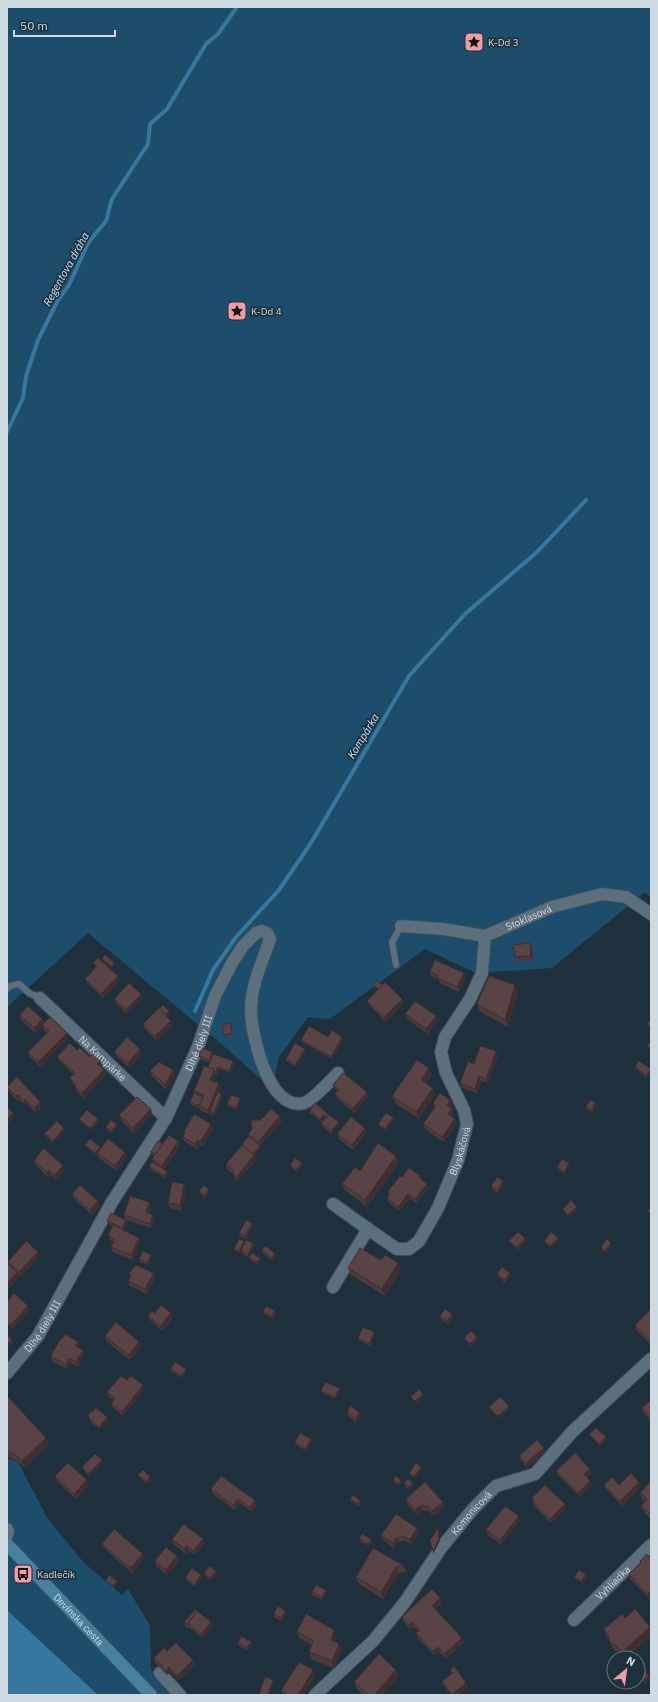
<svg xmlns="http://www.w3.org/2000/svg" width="658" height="1702" font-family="'IBM Plex Sans',sans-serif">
  <rect width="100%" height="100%" fill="#1e303c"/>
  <g fill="#1c4e6c">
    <polygon points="7,7 651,7 651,898 645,892 552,968 476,973 425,949 330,1019 308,1017 279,1057 272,1089 226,1048 88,933 7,1007"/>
    <polygon points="7,1458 18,1462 48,1519 84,1563 122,1595 128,1589 150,1626 151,1669 174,1695 98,1695 7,1610"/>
  </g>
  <polygon fill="#37769d" points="7,1610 98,1695 7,1695"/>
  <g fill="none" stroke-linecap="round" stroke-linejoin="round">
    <g stroke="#37769d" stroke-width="4">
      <polyline points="7,432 23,398 26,376 38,340 58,300 69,285 88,243 106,221 112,199 148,144 150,124 167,109 206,44 218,34 237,7"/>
      <polyline points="195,1011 213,970 236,937 279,890 311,843 409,676 465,614 537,552 586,500"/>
    </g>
    <defs>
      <g id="lane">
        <polyline points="396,965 392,942 401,926"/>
        <polyline points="7,989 10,986 19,984 29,993 40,998"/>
      </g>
      <g id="street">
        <path id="s1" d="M 401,926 L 443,929 L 485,936 L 552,907 L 602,894 L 626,897 L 651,914"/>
        <path id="s2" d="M 40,998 L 166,1118"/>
        <polyline points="333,1204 368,1229"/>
        <path id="s3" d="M 333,1287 L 368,1229 L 397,1249 L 409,1249 L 419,1241 L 438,1208 L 458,1160 L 467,1124 L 464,1110 L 446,1073 L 441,1052 L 445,1037 L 470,999 L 482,973 L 485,936"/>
        <path id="s4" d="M 7,1373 L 38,1336 L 112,1202 L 166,1118 L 198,1047 L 215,996 L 232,963 L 243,946 L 256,933 L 262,931 L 267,933 L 270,939 C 262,963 251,985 251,1010 C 251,1035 269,1112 304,1103 C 312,1101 332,1079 338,1073"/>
        <polyline points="7,1529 8,1531 7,1535"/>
        <path id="s5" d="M 574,1620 L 651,1545"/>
        <polyline points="160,1673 180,1695"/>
        <path id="s6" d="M 315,1695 L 373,1641 L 405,1602 L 441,1548 L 473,1509 L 496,1486 L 535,1474 L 572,1432 L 651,1359"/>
      </g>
      <g id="secondary">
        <path id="s7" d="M 7,1544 L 151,1695"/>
      </g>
    </defs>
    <use href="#lane" stroke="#3f4e58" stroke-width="8"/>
    <use href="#street" stroke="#3f4e58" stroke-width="14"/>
    <use href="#secondary" stroke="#3f4e58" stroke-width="14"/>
    <use href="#lane" stroke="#5b6f7d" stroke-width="6"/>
    <use href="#street" stroke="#5b6f7d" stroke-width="12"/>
    <use href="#secondary" stroke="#477f9e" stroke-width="12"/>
  </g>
  <g fill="#4d3a3a">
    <polygon points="530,943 532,948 533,960 517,962 515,957"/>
    <polygon points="102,959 114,962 115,964 112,968 103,961"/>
    <polygon points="93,963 118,976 119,981 103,998 87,983 85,979 96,968"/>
    <polygon points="430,972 464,973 466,977 459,992 440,983 439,980 431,976"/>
    <polygon points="373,984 382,985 404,1003 386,1022 369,1005 367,1001 378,990 374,986"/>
    <polygon points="518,992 508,1027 479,1011 477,1004"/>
    <polygon points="141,994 142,999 127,1014 116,1003 114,999"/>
    <polygon points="170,1014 167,1017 171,1021 173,1026 157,1041 144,1028 143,1024"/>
    <polygon points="405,1014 436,1016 437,1020 428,1034 407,1019"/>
    <polygon points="20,1015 42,1019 43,1024 35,1033 21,1020"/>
    <polygon points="230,1023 233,1036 225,1037 224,1035"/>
    <polygon points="42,1025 67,1033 68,1038 40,1067 30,1057 28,1052 47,1033 44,1030"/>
    <polygon points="328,1037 342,1037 343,1040 332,1059 302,1042 301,1040"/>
    <polygon points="77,1050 90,1057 102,1065 100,1067 106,1075 84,1098 76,1091 75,1086 72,1083 70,1078 74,1075 59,1061 57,1057"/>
    <polygon points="306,1051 296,1067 286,1061 286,1059"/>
    <polygon points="114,1052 142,1054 129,1067 116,1056"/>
    <polygon points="213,1054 234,1064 230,1073 219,1069 217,1075 215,1074 213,1081 221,1088 218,1093 221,1094 222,1097 215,1115 210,1114 201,1111 200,1108 191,1105 190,1102 194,1094 194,1091 208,1067 210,1063 200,1059 199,1056"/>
    <polygon points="498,1056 488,1083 481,1081 477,1093 462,1088 460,1083 474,1064"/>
    <polygon points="635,1067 651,1069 647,1078 636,1069"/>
    <polygon points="173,1070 175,1074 166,1090 152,1076 150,1071"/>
    <polygon points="432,1075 426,1083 435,1095 419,1119 395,1103 392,1096"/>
    <polygon points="333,1085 367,1092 368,1096 355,1113 337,1098 335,1094 337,1091 335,1089"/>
    <polygon points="7,1087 40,1102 41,1107 35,1112 27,1104 25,1105 19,1100 18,1101 9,1092"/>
    <polygon points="240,1098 240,1100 237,1110 228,1106 227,1104"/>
    <polygon points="450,1100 452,1104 450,1107 452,1108 453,1113 451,1116 457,1123 444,1142 425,1129 423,1124 434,1108 433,1103"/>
    <polygon points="595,1102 596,1105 593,1112 587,1110 586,1107"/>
    <polygon points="151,1109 152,1114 134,1133 121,1120 119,1115"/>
    <polygon points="310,1110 328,1115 339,1124 331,1134 322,1126 321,1123 326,1118 324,1117 321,1122 310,1113"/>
    <polygon points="280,1116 282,1121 260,1146 261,1148 255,1156 256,1160 238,1181 235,1179 233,1174 227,1169 226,1164 243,1146 249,1136 248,1134 261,1120"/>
    <polygon points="393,1117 394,1119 386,1131 379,1126 378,1124"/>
    <polygon points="79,1119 99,1122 91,1130 80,1121"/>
    <polygon points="117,1126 111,1133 106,1129 106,1127"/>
    <polygon points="213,1129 203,1146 200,1144 197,1149 184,1141 183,1137 185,1133 184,1131"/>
    <polygon points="65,1131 53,1143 45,1135 45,1133"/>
    <polygon points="366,1133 353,1150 339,1139 337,1134"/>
    <polygon points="178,1141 180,1146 164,1169 168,1173 165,1178 150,1169 149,1167 154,1163 152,1159 154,1156 152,1155 151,1152 163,1144"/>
    <polygon points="85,1145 100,1147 101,1149 125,1152 127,1157 117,1171 99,1158 97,1153 99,1152 96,1155 86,1147"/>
    <polygon points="396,1156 399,1163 367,1207 345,1190 342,1184 360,1171"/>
    <polygon points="34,1161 64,1171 56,1180 51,1175 48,1178 36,1165"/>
    <polygon points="290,1165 303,1165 297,1172 291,1167"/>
    <polygon points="570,1165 564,1174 558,1169 557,1167"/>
    <polygon points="420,1176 422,1180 428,1189 417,1204 410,1198 400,1211 388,1202 387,1198 389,1194 388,1191 402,1177"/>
    <polygon points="184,1184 186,1189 182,1210 170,1208 168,1203"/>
    <polygon points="504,1184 498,1193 492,1189 491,1186"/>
    <polygon points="199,1191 210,1192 205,1198 200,1193"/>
    <polygon points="72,1194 98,1201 100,1206 92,1215 74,1199"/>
    <polygon points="149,1202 151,1207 149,1214 153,1215 154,1220 151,1228 126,1220 124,1215"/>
    <polygon points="563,1209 578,1209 569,1217 563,1211"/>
    <polygon points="107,1221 127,1223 123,1230 140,1242 133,1260 112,1252 111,1247 113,1242 110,1240 108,1235 113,1226 108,1224"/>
    <polygon points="252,1223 253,1226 246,1239 240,1236 239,1233"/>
    <polygon points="525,1238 526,1241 518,1250 510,1243 509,1241"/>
    <polygon points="558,1240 551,1248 545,1243 544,1241"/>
    <polygon points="611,1243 612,1245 606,1253 602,1250 601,1247"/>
    <polygon points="244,1244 254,1245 248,1257 242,1254 241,1251 243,1246 240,1253 235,1251 234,1249"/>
    <polygon points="262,1250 275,1254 276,1256 272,1261 263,1253"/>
    <polygon points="38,1252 39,1256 21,1277 18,1274 19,1277 8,1289 7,1288 7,1263 9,1264 8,1262"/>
    <polygon points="151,1255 151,1257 148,1265 140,1262 139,1259"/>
    <polygon points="249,1258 261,1260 258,1265 250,1260"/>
    <polygon points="381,1260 398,1263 401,1270 385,1296 350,1274 348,1268"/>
    <polygon points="154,1273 155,1278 147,1294 130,1286 128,1281"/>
    <polygon points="497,1274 511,1276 505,1283 498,1276"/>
    <polygon points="7,1302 30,1310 13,1329 7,1324"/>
    <polygon points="651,1309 651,1345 636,1330 635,1325"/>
    <polygon points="263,1312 276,1313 273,1319 264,1314"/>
    <polygon points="148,1316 173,1318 162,1331 150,1320"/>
    <polygon points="440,1316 453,1317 448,1324 441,1319"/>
    <polygon points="374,1332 375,1334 370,1346 359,1340 358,1338"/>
    <polygon points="105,1336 141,1346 130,1360 106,1341"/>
    <polygon points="477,1337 478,1339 471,1346 465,1340 464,1338"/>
    <polygon points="62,1339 78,1342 79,1346 78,1348 84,1355 78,1367 70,1363 67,1369 52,1361 51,1356"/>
    <polygon points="171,1369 186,1371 182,1378 171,1371"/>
    <polygon points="127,1380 144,1390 123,1416 113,1408 111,1404 114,1400 109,1397 107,1392"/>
    <polygon points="340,1390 336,1399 322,1393 321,1391"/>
    <polygon points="7,1398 46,1438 49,1445 24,1468 20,1463 7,1456"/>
    <polygon points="651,1400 651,1421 643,1412 642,1408"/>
    <polygon points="489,1407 509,1409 499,1418 490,1409"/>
    <polygon points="347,1412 360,1413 361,1416 356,1422 347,1415"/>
    <polygon points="88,1415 108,1420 100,1429 91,1423"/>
    <polygon points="589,1434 607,1439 600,1446 590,1436"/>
    <polygon points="311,1439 312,1442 306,1451 295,1444 295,1442"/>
    <polygon points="544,1448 545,1453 527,1468 521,1460 519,1456"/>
    <polygon points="103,1462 89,1476 83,1470 82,1467"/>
    <polygon points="421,1467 422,1469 415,1479 410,1475 409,1473"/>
    <polygon points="556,1471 592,1473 587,1478 592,1485 580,1497 558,1475"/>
    <polygon points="138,1475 150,1477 151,1479 147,1484 139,1477"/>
    <polygon points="55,1476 89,1485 76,1499 57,1481"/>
    <polygon points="393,1480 401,1480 402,1482 399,1486 394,1482"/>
    <polygon points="651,1481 651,1519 644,1512 641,1506 645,1502 642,1500 640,1493"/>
    <polygon points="639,1482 641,1487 622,1506 606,1489 604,1485 619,1485"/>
    <polygon points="404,1483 414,1485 410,1490 405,1486"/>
    <polygon points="211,1489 257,1505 252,1512 239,1503 235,1510 213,1494"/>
    <polygon points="532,1498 566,1509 551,1523 534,1506 533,1502 533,1501"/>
    <polygon points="350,1499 360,1501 361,1503 359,1507 351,1501"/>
    <polygon points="406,1499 445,1507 434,1516 429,1511 422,1510 417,1515 407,1504"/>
    <polygon points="519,1516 520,1520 501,1545 488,1535 486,1530"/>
    <polygon points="417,1528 419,1533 411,1545 406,1541 398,1542 394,1548 383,1540 381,1535"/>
    <polygon points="172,1539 203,1539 204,1544 195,1555 189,1551 186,1554 173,1544"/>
    <polygon points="359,1539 372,1541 369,1546 360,1541"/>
    <polygon points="102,1544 143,1554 144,1558 132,1573 104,1548"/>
    <polygon points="373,1548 403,1565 406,1572 399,1573 383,1599 359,1584 356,1577"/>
    <polygon points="177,1556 179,1561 167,1575 156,1566 155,1561"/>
    <polygon points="651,1559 649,1598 630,1579 629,1574 641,1563 640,1561"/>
    <polygon points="216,1571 217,1574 211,1581 205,1575 204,1573"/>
    <polygon points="201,1575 202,1577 195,1587 186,1580 185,1578"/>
    <polygon points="587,1576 582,1583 575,1579 574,1577"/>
    <polygon points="106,1580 117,1581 118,1583 114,1588 106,1582"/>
    <polygon points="312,1592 327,1593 322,1600 312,1595"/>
    <polygon points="442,1603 435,1609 462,1638 464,1643 446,1659 439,1652 435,1656 418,1638 416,1633 419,1631 414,1627 411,1630 403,1621 402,1617"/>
    <polygon points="199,1612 199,1613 213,1627 203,1638 189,1627 188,1628 185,1625 184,1622"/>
    <polygon points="286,1613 282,1621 274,1617 274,1614"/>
    <polygon points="625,1618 650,1627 651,1630 651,1636 625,1658 624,1658 619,1652 615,1651 612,1647 609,1640 606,1636 604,1629"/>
    <polygon points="297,1631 336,1637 335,1642 341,1650 334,1668 311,1659 309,1652 312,1645 299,1638"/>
    <polygon points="251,1642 252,1644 248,1651 238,1645 238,1643"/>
    <polygon points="167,1651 193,1660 195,1665 179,1680 171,1672 167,1675 155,1663 154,1658"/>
    <polygon points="638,1658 646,1668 644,1670 649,1676 650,1679 645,1683 638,1676"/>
    <polygon points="450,1670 468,1687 459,1695 451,1695 443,1685 442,1681 452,1674"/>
    <polygon points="315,1675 303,1695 283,1695 281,1691"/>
    <polygon points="399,1676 382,1695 364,1695 357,1689 354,1682"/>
  </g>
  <g fill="#3f2f30">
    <polygon points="530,943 532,948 533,960 531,956"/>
    <polygon points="114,962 115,964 112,968 111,966"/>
    <polygon points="464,973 466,977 459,992 457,987"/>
    <polygon points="118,976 119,981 103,998 101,994"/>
    <polygon points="515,985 518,992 508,1027 505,1020"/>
    <polygon points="141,994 142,999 127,1014 126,1010"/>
    <polygon points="402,999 404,1003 386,1022 384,1017"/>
    <polygon points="169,1011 170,1014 167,1017 166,1015"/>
    <polygon points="436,1016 437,1020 428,1034 426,1029"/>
    <polygon points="42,1019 43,1024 35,1033 34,1028"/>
    <polygon points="171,1021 173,1026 157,1041 155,1036"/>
    <polygon points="67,1033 68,1038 40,1067 38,1062"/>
    <polygon points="342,1037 343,1040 332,1059 331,1057"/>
    <polygon points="140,1049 142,1054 129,1067 128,1063"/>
    <polygon points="305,1049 306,1051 296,1067 295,1065"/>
    <polygon points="496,1051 498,1056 488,1083 486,1079"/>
    <polygon points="212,1052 213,1054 210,1063 209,1060"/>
    <polygon points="100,1061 102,1065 99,1068 97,1064"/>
    <polygon points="233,1061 234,1064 230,1073 229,1071"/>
    <polygon points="218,1067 219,1069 217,1075 216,1072"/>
    <polygon points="429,1068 432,1075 424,1087 421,1080"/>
    <polygon points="651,1069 651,1072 647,1078 646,1075"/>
    <polygon points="104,1070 106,1075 84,1098 82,1093"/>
    <polygon points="173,1070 175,1074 166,1090 165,1085"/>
    <polygon points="214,1070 215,1074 212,1084 210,1080"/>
    <polygon points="479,1076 481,1081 477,1093 475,1089"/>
    <polygon points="219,1083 221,1088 211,1112 210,1111 210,1114 208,1110"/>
    <polygon points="433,1088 435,1095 419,1119 416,1112"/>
    <polygon points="367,1092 368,1096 355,1113 353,1108"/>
    <polygon points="221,1094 222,1097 215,1115 214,1113"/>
    <polygon points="18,1095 19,1100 18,1101 16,1096"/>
    <polygon points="240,1098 240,1100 237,1110 236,1108"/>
    <polygon points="25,1099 27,1104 25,1105 24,1101"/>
    <polygon points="450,1100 452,1104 448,1109 447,1105"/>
    <polygon points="40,1102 41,1107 35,1112 34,1108"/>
    <polygon points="595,1102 596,1105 593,1112 592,1110"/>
    <polygon points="452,1108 453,1113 449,1118 448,1114"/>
    <polygon points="151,1109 152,1114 134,1133 133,1128"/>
    <polygon points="13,1113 14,1117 7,1125 7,1119"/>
    <polygon points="324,1115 324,1117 321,1122 320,1119"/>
    <polygon points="280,1116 282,1121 260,1146 261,1148 255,1156 256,1160 238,1181 237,1177 252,1155 259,1146 258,1142"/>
    <polygon points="393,1117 394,1119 386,1131 385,1129"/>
    <polygon points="98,1119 99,1122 91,1130 90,1128"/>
    <polygon points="455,1119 457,1123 444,1142 442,1137"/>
    <polygon points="339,1122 339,1124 331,1134 331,1131"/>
    <polygon points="117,1124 117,1126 111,1133 111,1131"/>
    <polygon points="211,1124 213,1129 203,1146 201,1141"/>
    <polygon points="64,1128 65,1131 53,1143 53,1141"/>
    <polygon points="365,1128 366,1133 353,1150 352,1145"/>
    <polygon points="198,1140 200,1144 197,1149 195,1144"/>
    <polygon points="178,1141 180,1146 164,1170 162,1166"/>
    <polygon points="100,1147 101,1149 96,1155 95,1153"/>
    <polygon points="125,1152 127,1157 117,1171 115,1166"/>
    <polygon points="396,1156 399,1163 367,1207 365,1200"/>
    <polygon points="302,1163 303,1165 297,1172 296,1170"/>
    <polygon points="569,1163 570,1165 564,1174 564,1172"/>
    <polygon points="63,1166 64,1171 56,1180 54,1175"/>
    <polygon points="49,1170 51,1175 48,1178 47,1173"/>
    <polygon points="167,1171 168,1173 165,1178 164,1176"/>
    <polygon points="503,1181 504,1184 498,1193 498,1190"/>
    <polygon points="184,1184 186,1189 182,1210 180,1205"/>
    <polygon points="427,1184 428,1189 417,1204 415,1199"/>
    <polygon points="209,1190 210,1192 205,1198 204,1195"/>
    <polygon points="408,1194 410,1198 400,1211 398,1207"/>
    <polygon points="98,1201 100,1206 92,1215 90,1210"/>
    <polygon points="149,1202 151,1207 148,1218 146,1213"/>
    <polygon points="577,1207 578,1209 569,1217 568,1215"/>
    <polygon points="153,1215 154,1220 151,1228 150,1224"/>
    <polygon points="126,1220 127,1223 122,1231 122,1228"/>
    <polygon points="252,1223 253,1226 246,1239 245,1236"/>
    <polygon points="139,1238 140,1242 133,1260 131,1255"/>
    <polygon points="525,1238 526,1241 518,1250 517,1247"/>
    <polygon points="558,1238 558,1240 551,1248 550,1246"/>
    <polygon points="244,1241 244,1244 240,1253 239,1251"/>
    <polygon points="253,1243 254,1245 248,1257 248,1254"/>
    <polygon points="611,1243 612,1245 606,1253 605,1251"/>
    <polygon points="38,1252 39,1256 21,1277 19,1272"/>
    <polygon points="275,1254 276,1256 272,1261 271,1258"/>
    <polygon points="151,1255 151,1257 148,1265 147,1263"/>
    <polygon points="260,1258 261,1260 258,1265 257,1262"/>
    <polygon points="398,1263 401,1270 385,1296 382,1289"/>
    <polygon points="17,1272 19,1277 8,1289 7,1283"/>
    <polygon points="154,1273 155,1278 147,1294 145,1289"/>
    <polygon points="510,1273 511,1276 505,1283 505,1280"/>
    <polygon points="28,1306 30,1310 13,1329 11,1325"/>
    <polygon points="275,1311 276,1313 273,1319 272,1316"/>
    <polygon points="171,1313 173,1318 162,1331 160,1326"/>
    <polygon points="452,1314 453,1317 448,1324 447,1321"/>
    <polygon points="374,1332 375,1334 370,1346 369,1344"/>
    <polygon points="477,1337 478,1339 471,1346 470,1344"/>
    <polygon points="12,1340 13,1343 7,1347 7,1344"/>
    <polygon points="78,1342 79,1346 77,1351 75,1346"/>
    <polygon points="139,1342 141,1346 130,1360 128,1355"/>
    <polygon points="83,1350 84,1355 78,1367 76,1362"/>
    <polygon points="69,1358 70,1363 67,1369 66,1365"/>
    <polygon points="186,1369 186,1371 182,1378 181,1376"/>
    <polygon points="143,1385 144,1390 123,1416 122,1412"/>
    <polygon points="339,1388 340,1390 336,1399 335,1397"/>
    <polygon points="423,1394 424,1396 416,1404 415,1401"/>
    <polygon points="509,1406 509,1409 499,1418 498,1416"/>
    <polygon points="360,1413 361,1416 356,1422 355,1419"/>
    <polygon points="107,1417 108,1420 100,1429 99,1427"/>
    <polygon points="606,1437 607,1439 600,1446 599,1444"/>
    <polygon points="46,1438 49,1445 24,1468 22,1461"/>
    <polygon points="311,1439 312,1442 306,1451 305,1449"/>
    <polygon points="544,1448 545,1453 527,1468 526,1463"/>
    <polygon points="102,1460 103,1462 89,1476 88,1474"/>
    <polygon points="421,1467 422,1469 415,1479 414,1477"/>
    <polygon points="590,1469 592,1473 586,1479 584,1474"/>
    <polygon points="150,1477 151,1479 147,1484 146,1481"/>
    <polygon points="87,1480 89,1485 76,1499 74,1494"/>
    <polygon points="401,1480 402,1482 399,1486 398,1484"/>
    <polygon points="590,1481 592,1485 580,1497 578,1493"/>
    <polygon points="639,1482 641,1487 622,1506 620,1501"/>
    <polygon points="413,1483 414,1485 410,1490 409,1487"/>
    <polygon points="238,1499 239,1503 235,1510 233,1505"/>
    <polygon points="255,1500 257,1505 252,1512 250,1508"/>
    <polygon points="360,1501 361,1503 359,1507 358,1504"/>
    <polygon points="443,1502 445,1507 434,1516 432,1511"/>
    <polygon points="565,1504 566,1509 551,1523 550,1519"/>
    <polygon points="420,1506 422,1510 417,1515 415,1510"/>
    <polygon points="519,1516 520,1520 501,1545 500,1540"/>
    <polygon points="417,1528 419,1533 411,1545 410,1540"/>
    <polygon points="438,1528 439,1530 440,1541 433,1554 433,1551"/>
    <polygon points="396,1538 398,1542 394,1548 393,1543"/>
    <polygon points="203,1539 204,1544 195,1555 193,1551"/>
    <polygon points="371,1539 372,1541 369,1546 368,1544"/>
    <polygon points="187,1546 189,1551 186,1554 184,1549"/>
    <polygon points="143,1554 144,1558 132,1573 130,1568"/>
    <polygon points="177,1556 179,1561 167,1575 166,1570"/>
    <polygon points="396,1567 399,1573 383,1599 381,1592"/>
    <polygon points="216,1571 217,1574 211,1581 210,1578"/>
    <polygon points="586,1574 587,1576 582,1583 581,1581"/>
    <polygon points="201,1575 202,1577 195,1587 194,1585"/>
    <polygon points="117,1581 118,1583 114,1588 113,1586"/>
    <polygon points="326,1590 327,1593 322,1600 322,1598"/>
    <polygon points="651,1590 651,1597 649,1598 647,1594"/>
    <polygon points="440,1598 442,1603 434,1610 432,1606"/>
    <polygon points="285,1611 286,1613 282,1621 281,1618"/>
    <polygon points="211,1622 213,1627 203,1638 201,1634"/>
    <polygon points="412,1622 414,1627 411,1630 409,1625"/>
    <polygon points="650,1627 651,1630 651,1636 625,1658 622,1652"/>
    <polygon points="334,1630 336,1637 333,1647 331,1640"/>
    <polygon points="462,1638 464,1643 446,1659 444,1654"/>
    <polygon points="251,1642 252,1644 248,1651 247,1648"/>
    <polygon points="339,1644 341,1650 334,1668 332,1661"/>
    <polygon points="438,1647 439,1652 435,1656 433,1651"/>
    <polygon points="193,1660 195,1665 179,1680 177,1676"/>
    <polygon points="645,1666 646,1668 643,1670 642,1668"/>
    <polygon points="169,1667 171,1672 167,1675 166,1671"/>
    <polygon points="313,1670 315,1675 303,1695 298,1695"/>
    <polygon points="396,1670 399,1676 382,1695 374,1695"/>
    <polygon points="649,1676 650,1679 645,1683 644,1680"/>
    <polygon points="273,1680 274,1682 269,1695 268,1695"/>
    <polygon points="466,1683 468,1687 459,1695 452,1695"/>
  </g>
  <g fill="#5a4344" stroke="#3f2f30">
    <polygon points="530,943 531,956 515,957 513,945"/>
    <polygon points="105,955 114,962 111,966 102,959"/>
    <polygon points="98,958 118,976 101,994 85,979 97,966 93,963"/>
    <polygon points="435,960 464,973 457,987 439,979 437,975 430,972"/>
    <polygon points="489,976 515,985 505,1020 477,1004"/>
    <polygon points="377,980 382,985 378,989 373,984"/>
    <polygon points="385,982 402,999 384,1017 367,1001"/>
    <polygon points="129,983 141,994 126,1010 114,999"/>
    <polygon points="415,1001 436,1016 426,1029 405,1014"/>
    <polygon points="163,1005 169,1011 166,1015 159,1009"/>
    <polygon points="28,1006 42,1019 34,1028 20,1015"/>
    <polygon points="159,1008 171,1021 155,1036 143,1024"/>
    <polygon points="50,1017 67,1033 38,1062 28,1052 49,1031 42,1025"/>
    <polygon points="651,1019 651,1027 647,1024"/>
    <polygon points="230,1023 232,1033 224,1035 222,1025"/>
    <polygon points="309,1026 328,1037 332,1030 342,1037 331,1057 301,1040"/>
    <polygon points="127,1037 140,1049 128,1063 114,1052"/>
    <polygon points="651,1041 651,1049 647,1046"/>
    <polygon points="70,1043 77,1050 80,1048 90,1057 93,1054 100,1061 97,1064 104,1070 82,1093 75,1087 76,1085 70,1078 75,1073 57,1057"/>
    <polygon points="295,1043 305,1049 295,1065 286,1059"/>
    <polygon points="480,1046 496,1051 486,1079 479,1076 475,1089 460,1083 468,1062 474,1064"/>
    <polygon points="202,1048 212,1052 209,1060 199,1056"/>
    <polygon points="213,1054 233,1061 229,1071 218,1067 216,1072 214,1072 214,1070 208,1067"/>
    <polygon points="417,1060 429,1068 421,1080 433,1088 416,1112 392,1096"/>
    <polygon points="639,1061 651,1069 646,1075 635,1067"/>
    <polygon points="159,1062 173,1070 165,1085 150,1071"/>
    <polygon points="204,1066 214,1070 210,1080 219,1083 208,1110 199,1106 204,1095 194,1091"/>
    <polygon points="343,1073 367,1092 353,1108 335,1094 339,1090 333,1085"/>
    <polygon points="17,1077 40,1102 34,1108 25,1099 24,1101 18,1095 16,1096 7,1087"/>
    <polygon points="194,1093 203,1097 199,1106 190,1102"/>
    <polygon points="217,1093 221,1094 214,1113 210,1111"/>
    <polygon points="440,1093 450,1100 447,1105 452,1108 448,1114 455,1119 442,1137 423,1124 436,1106 433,1103"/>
    <polygon points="231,1095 240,1098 236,1108 227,1104"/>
    <polygon points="137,1097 151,1109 133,1128 119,1115"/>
    <polygon points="590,1100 595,1102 592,1110 586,1107"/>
    <polygon points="315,1103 328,1114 326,1117 324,1115 320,1119 310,1110"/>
    <polygon points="7,1107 13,1113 7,1119"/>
    <polygon points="271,1109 280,1116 258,1142 248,1134 252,1129 251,1120 261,1120"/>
    <polygon points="87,1110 98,1119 90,1128 79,1119"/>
    <polygon points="386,1113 393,1117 385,1129 378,1124"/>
    <polygon points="194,1114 211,1124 201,1141 198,1140 195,1144 183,1137 185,1132 184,1131"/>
    <polygon points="329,1115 339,1122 331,1131 321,1123"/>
    <polygon points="351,1117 365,1128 352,1145 337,1134"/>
    <polygon points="111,1120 117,1124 111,1131 106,1127"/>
    <polygon points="57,1121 64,1128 53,1141 45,1133"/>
    <polygon points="169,1135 178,1141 162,1166 152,1159"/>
    <polygon points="249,1136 260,1146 253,1154 243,1146 243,1143"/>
    <polygon points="90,1139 100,1147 95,1153 85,1145"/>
    <polygon points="108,1139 125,1152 115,1166 97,1153"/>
    <polygon points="158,1141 163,1144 155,1155 151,1152"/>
    <polygon points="378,1143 396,1156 365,1200 342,1184 355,1167 360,1171"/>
    <polygon points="242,1145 254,1155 237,1177 233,1174 233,1170 226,1164"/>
    <polygon points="43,1149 45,1149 63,1166 54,1175 49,1170 47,1173 34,1161"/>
    <polygon points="295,1158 302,1163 296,1170 290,1165"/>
    <polygon points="562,1159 569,1163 564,1172 557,1167"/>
    <polygon points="152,1162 167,1171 164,1176 149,1167"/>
    <polygon points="409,1168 420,1176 419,1178 427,1184 415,1199 408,1194 398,1207 387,1198 390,1193 388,1191 400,1176 402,1177"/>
    <polygon points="497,1177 503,1181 498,1190 491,1186"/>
    <polygon points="172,1182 184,1184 180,1205 168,1203"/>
    <polygon points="80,1185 98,1201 90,1210 72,1194"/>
    <polygon points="204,1185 209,1190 204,1195 199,1191"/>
    <polygon points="130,1196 149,1202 146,1213 153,1215 150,1224 124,1215"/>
    <polygon points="571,1200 577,1207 568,1215 563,1209"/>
    <polygon points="651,1207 651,1214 648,1211"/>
    <polygon points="111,1213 126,1220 122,1228 107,1221"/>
    <polygon points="246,1220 252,1223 245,1236 239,1233"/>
    <polygon points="113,1225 139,1238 131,1255 111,1247 115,1239 108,1235"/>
    <polygon points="518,1232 525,1238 517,1247 509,1241"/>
    <polygon points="551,1232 558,1238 550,1246 544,1241"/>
    <polygon points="239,1239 244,1241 239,1251 234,1249"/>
    <polygon points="607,1239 611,1243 605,1251 601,1247"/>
    <polygon points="246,1240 253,1243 248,1254 241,1251"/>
    <polygon points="26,1241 38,1252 19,1272 8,1262"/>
    <polygon points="266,1246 275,1254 271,1258 262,1250"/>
    <polygon points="360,1248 381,1260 385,1255 398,1263 382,1289 348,1268"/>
    <polygon points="143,1251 151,1255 147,1263 139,1259"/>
    <polygon points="252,1253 260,1258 257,1262 249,1258"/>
    <polygon points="7,1263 17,1272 7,1283"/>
    <polygon points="136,1265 154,1273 145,1289 128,1281 131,1276 129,1273"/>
    <polygon points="502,1267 510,1273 505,1280 497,1274"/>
    <polygon points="14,1293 28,1306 11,1325 7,1321 7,1302"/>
    <polygon points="161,1305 171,1313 160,1326 148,1316 152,1311 155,1313"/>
    <polygon points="266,1306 275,1311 272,1316 263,1312"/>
    <polygon points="445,1309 452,1314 447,1321 440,1316"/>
    <polygon points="651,1309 651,1342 635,1325"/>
    <polygon points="116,1322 139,1342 128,1355 105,1336"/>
    <polygon points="363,1327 374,1332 369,1344 358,1338"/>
    <polygon points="471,1331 477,1337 470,1344 464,1338"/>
    <polygon points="65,1334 78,1342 75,1346 83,1350 76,1362 69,1358 66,1365 51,1356 61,1338 62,1339"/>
    <polygon points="7,1335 12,1340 7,1344"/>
    <polygon points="175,1362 186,1369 181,1376 171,1369"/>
    <polygon points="121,1376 127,1380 131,1376 143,1385 122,1412 111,1404 115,1398 107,1392"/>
    <polygon points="325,1382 339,1388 335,1397 321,1391"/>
    <polygon points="419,1389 423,1394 415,1401 411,1397"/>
    <polygon points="8,1397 46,1438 22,1461 17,1456 7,1450 7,1398"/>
    <polygon points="500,1397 509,1406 498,1416 489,1407"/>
    <polygon points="651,1400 651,1418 642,1408"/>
    <polygon points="351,1406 360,1413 355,1419 347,1412"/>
    <polygon points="96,1408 107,1417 99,1427 90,1420 88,1415"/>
    <polygon points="596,1428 606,1437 599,1444 589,1434"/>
    <polygon points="300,1433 311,1439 305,1449 295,1442"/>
    <polygon points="537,1440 544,1448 526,1463 519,1456"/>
    <polygon points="575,1453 590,1469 584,1474 590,1481 578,1493 556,1471"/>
    <polygon points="95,1454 102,1460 88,1474 82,1467"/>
    <polygon points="68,1463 87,1480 74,1494 55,1476"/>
    <polygon points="416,1463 421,1467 414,1477 409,1473"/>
    <polygon points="143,1470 150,1477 146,1481 138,1475"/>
    <polygon points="631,1473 639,1482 620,1501 604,1485 612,1477 619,1485"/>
    <polygon points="221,1476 255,1500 250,1508 238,1499 233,1505 211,1489"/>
    <polygon points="396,1476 401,1480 398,1484 393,1480"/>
    <polygon points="408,1479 413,1483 409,1487 404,1483"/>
    <polygon points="651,1481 651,1514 641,1506 647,1499 640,1493"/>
    <polygon points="425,1482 443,1502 432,1511 428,1506 420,1506 415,1510 406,1499"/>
    <polygon points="545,1485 565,1504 550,1519 533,1502 534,1500 532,1498"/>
    <polygon points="353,1495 360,1501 358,1504 350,1499"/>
    <polygon points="505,1506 519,1516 500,1540 486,1530"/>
    <polygon points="396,1514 417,1528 410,1540 404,1536 396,1538 393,1543 381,1535"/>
    <polygon points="184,1524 203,1539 193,1551 187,1546 184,1549 172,1539"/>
    <polygon points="438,1528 439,1539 433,1551 430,1540"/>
    <polygon points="114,1529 143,1554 130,1568 102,1544"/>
    <polygon points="362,1534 371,1539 368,1544 359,1539"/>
    <polygon points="166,1547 177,1556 166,1570 155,1561"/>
    <polygon points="373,1548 403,1565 396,1567 381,1592 356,1577"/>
    <polygon points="647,1554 651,1559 651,1590 647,1594 629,1574 641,1562 640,1561"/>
    <polygon points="210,1566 216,1571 210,1578 204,1573"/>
    <polygon points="192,1568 201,1575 194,1585 185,1578"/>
    <polygon points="579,1570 586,1574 581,1581 574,1577"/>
    <polygon points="109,1575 117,1581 113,1586 106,1580"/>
    <polygon points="316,1585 326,1590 322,1598 312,1592"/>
    <polygon points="432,1589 440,1598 432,1606 462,1638 444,1654 438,1647 433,1651 416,1633 420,1630 412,1622 409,1625 402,1617"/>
    <polygon points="278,1606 285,1611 281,1618 274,1614"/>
    <polygon points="196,1609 199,1612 198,1612 197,1611 188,1623 188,1625 184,1622"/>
    <polygon points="635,1609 650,1627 622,1652 616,1645 612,1644 609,1640 609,1637 604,1629 622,1614 625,1618"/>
    <polygon points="197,1611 211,1622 201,1634 188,1623"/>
    <polygon points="306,1614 334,1630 331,1640 339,1644 332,1661 309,1652 313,1641 297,1631"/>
    <polygon points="241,1636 251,1642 247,1648 238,1643"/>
    <polygon points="176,1643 193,1660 177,1676 169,1667 166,1671 154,1658 164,1648 167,1651"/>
    <polygon points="379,1654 396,1670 374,1695 369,1695 354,1682"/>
    <polygon points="638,1658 645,1666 642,1668 649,1676 644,1680 638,1675"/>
    <polygon points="299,1662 313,1670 298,1695 288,1695 281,1691"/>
    <polygon points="454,1666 466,1683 452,1695 442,1681 453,1673 450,1670"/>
    <polygon points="265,1677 273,1680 268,1695 261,1695 259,1694"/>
  </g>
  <defs>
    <symbol id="sight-square" viewBox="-11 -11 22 22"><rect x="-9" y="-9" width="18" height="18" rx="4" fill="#f49aa2" stroke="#1e303c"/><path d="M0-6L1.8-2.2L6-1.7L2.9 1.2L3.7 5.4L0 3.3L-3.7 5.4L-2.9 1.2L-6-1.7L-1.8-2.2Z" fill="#111"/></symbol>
    <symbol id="bus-square" viewBox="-11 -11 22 22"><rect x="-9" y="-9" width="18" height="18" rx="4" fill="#f49aa2" stroke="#1e303c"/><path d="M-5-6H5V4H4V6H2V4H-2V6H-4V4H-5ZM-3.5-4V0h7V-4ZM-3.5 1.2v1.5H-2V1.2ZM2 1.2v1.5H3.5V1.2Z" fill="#111"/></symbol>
  </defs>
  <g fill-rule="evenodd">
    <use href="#sight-square" x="463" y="31" width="22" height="22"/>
    <use href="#sight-square" x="226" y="300" width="22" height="22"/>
    <use href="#bus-square" x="12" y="1563" width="22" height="22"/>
  </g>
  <g text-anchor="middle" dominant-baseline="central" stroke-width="3.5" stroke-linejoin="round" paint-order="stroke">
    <g font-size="10" fill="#cfdae2" stroke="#1e303c" text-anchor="start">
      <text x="488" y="42">K-Dd 3</text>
      <text x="251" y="311">K-Dd 4</text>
      <text x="37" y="1574">Kadlečík</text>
    </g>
    <g font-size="10" fill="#cfdae2" stroke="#1e303c">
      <text stroke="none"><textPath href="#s1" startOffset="132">Stoklasová</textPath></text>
      <text stroke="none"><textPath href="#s4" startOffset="383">Dlhé diely III</textPath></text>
      <text stroke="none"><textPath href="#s2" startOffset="87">Na Kampárke</textPath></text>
      <text stroke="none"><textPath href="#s3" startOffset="227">Blyskáčová</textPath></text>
      <text stroke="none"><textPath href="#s4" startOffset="59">Dlhé diely III</textPath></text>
      <text stroke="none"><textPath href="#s6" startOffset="241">Komonicová</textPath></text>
      <text stroke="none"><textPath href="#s5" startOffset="54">Vyhliadka</textPath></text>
      <text stroke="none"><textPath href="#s7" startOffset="104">Devínska cesta</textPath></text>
    </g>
    <g font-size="11" font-style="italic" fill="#c3e5fc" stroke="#1e303c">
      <text transform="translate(66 269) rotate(-61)">Regentova dráha</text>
      <text transform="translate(363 736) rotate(-59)">Kompárka</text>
    </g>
  </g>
  <rect width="658" height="1702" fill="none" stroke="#cfdae2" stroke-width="16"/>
  <g transform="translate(626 1670) rotate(29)"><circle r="19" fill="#1e303c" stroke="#65747e"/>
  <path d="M0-3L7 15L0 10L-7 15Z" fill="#f49aa2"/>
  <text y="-6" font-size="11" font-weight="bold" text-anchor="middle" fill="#cfdae2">N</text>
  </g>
  <path d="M14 30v6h101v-6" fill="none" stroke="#cfdae2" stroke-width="2"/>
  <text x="20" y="30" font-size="12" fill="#cfdae2" stroke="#1e303c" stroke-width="3" paint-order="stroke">50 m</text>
</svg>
